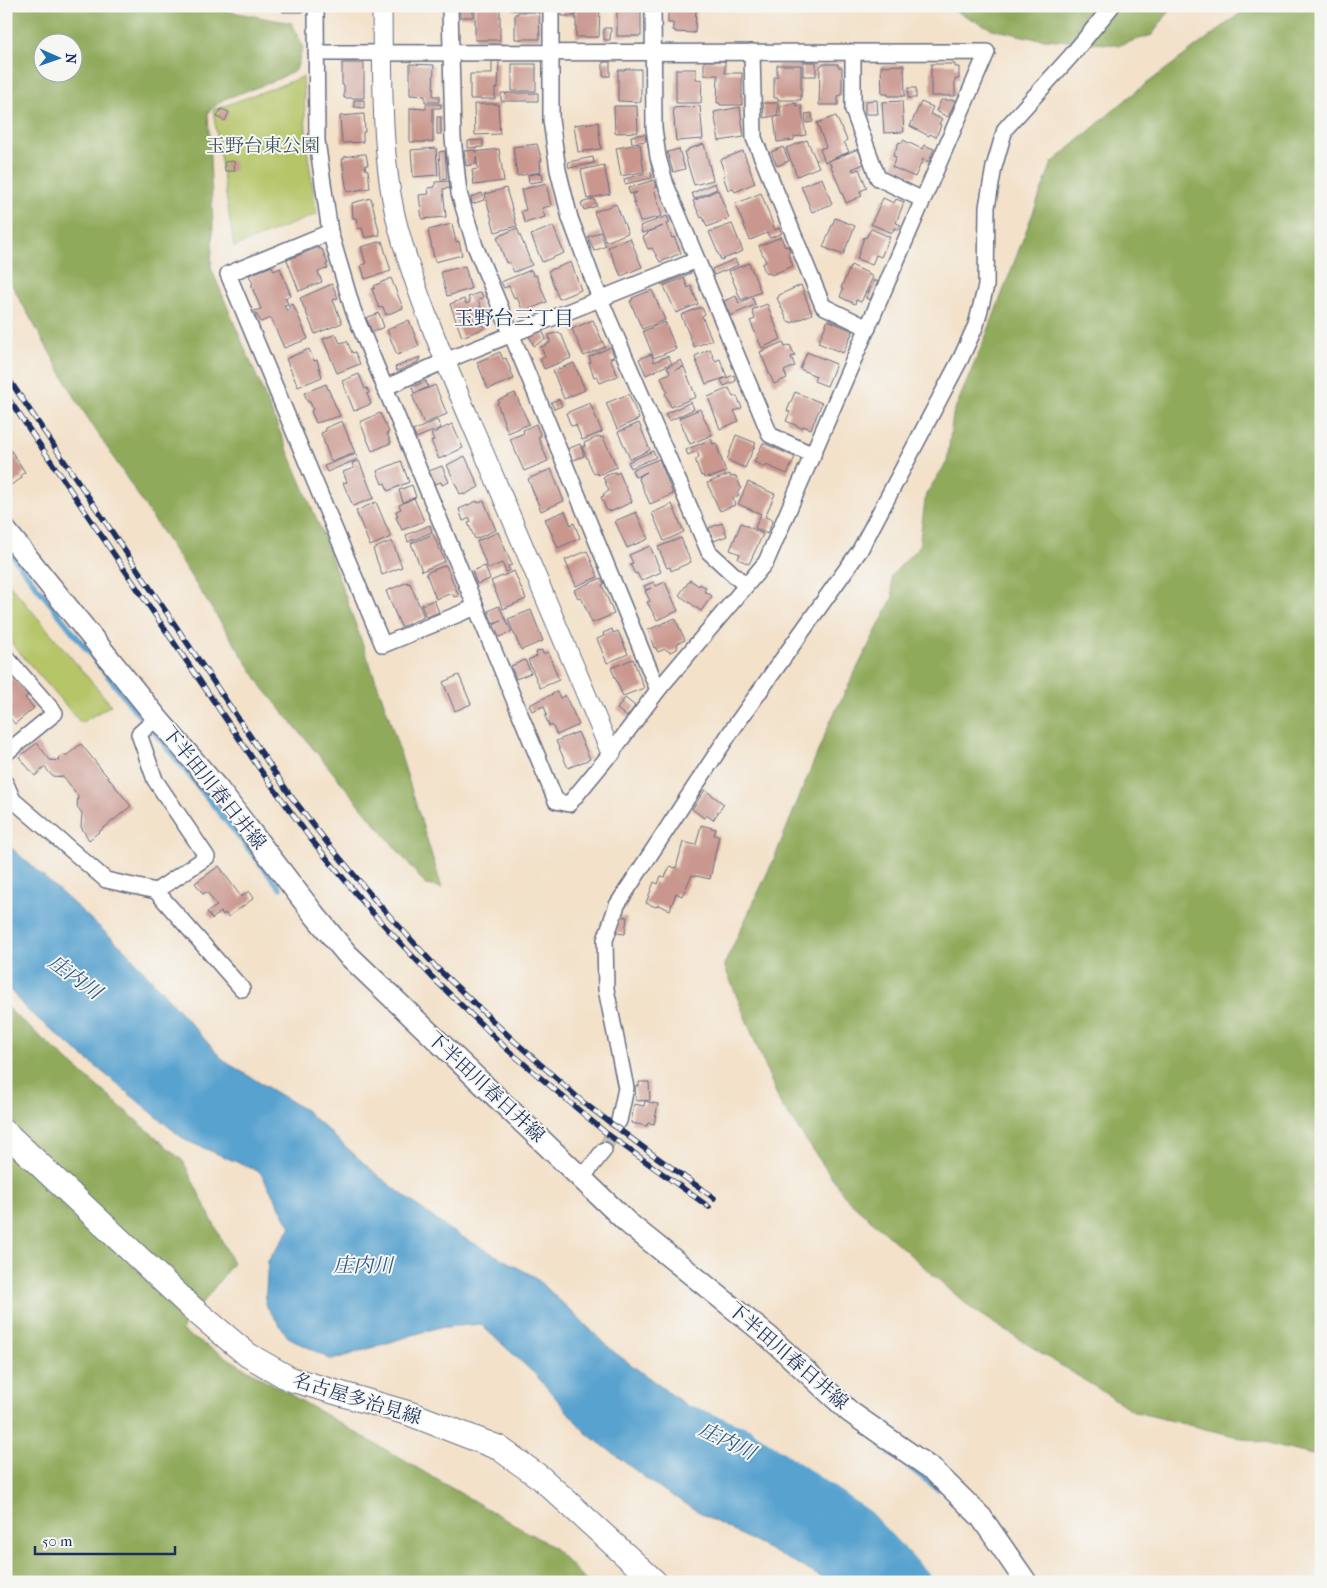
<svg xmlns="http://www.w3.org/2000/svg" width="1327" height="1588" font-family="'IM FELL French Canon','Noto Serif JP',serif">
  <rect width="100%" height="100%" fill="#f6f6f2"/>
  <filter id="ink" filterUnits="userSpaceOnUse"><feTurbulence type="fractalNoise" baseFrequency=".02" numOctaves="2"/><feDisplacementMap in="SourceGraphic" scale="10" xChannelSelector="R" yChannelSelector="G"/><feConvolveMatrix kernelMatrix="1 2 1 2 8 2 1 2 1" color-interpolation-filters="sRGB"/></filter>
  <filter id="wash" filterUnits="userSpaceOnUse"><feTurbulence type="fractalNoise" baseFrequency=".0096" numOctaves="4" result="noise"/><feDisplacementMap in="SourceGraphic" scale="20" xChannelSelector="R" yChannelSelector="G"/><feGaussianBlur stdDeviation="1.12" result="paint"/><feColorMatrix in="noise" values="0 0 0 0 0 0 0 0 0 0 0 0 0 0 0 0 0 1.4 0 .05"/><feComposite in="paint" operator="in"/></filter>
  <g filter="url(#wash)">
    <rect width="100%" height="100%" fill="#f3e1c9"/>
    <g fill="#b5c567" stroke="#687a62">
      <polygon points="303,77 307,150 317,214 234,247 213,110"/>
      <polygon points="6,580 111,705 81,723 6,637"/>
    </g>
    <g fill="#90aa5c" stroke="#566c5d" fill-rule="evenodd">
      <path d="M 6,6 L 199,6 L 292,23 L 303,47 L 296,70 L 272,82 L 224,99 L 208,112 L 213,225 L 211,268 L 322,532 L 388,714 L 442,888 L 426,885 L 264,689 L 80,406 L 6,275 ZM 42,42 L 72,42 L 72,72 L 42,72 Z"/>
      <polygon points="945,6 1173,6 1152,35 1120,45 1032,38 992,29"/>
      <polygon points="1250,6 1321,6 1321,1457 1135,1412 973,1310 847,1199 780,1103 724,965 774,859 830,722 893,597 891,576 919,546 926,494 947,462 953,414 986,336 1052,163 1129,97"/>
      <polygon points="6,1007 183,1161 233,1263 181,1331 553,1547 587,1582 6,1582"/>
    </g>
    <polygon fill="#58a2cf" stroke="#3a6896" points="6,843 125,950 224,1061 305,1110 377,1175 448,1229 535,1277 614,1352 805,1493 889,1540 922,1582 831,1582 716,1522 656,1486 585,1432 536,1375 480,1324 436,1328 332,1360 288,1337 265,1304 268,1261 291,1227 260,1172 185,1140 26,1009 6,985"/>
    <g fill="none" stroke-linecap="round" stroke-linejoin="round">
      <g stroke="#58a2cf" stroke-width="5.5">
        <polyline points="6,548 142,719"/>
        <polyline points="155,733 280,888"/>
        <polyline points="881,1446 938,1489"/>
      </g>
      <polyline stroke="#58a2cf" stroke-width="34" points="690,1423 741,1443 859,1525 913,1582"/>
    </g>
    <g id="blocks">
      <g fill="#c9978e">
        <rect x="283" y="6" width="20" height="6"/>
        <rect x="460" y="6" width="13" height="11"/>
        <rect x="475" y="6" width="25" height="34"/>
        <rect x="513" y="6" width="28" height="4"/>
        <polygon points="562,6 574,6 575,16 562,16"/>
        <polygon points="576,6 600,6 599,37 576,37"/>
        <rect x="617" y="6" width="24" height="30"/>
        <polygon points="673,6 696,6 695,33 675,32 675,30 673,30 673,23 668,23 668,8 672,8"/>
        <polygon points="518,12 539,12 540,39 515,39 515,14 517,14"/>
        <polygon points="604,28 611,28 610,40 604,40"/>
        <polygon points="492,61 499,61 498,88 495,88 495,99 470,99 470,74 492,74"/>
        <polygon points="704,61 725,61 725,73 742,73 742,105 720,105 720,103 717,103 718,75 704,75"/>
        <rect x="603" y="62" width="7" height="14"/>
        <rect x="803" y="62" width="13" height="14"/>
        <polygon points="342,63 364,63 364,98 344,98 344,85 342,85"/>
        <polygon points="410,64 434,65 433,96 439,96 439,102 425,102 425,96 410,95"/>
        <rect x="512" y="64" width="24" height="27"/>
        <polygon points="822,64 838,64 838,67 842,67 842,95 838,96 838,105 819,105 820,66 821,66"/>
        <polygon points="931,64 955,64 955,67 959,67 959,79 955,79 955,96 931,96"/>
        <polygon points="777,65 801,65 801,100 778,100 778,98 774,98 774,77 777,77"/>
        <polygon points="904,65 905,96 888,96 888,94 882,94 881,66"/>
        <polygon points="625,69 641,69 641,102 618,101 618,70 625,70"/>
        <polygon points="676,69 696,69 696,79 702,80 701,103 676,103"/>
        <rect x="908" y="88" width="8" height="10"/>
        <polygon points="501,93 505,93 506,95 506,93 538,93 538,101 501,101"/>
        <polygon points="354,100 364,100 364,108 354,107"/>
        <polygon points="877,100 878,114 865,114 865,101"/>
        <polygon points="941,100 956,100 948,117 936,111"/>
        <polygon points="902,101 904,132 884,133 882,102"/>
        <polygon points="921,102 933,107 930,114 942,119 939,124 941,125 936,137 930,134 929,136 910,126"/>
        <polygon points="763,103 778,103 778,115 764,118"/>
        <polygon points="796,103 796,106 801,105 806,135 794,137 794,140 777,142 774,117 781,116 780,107 782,106"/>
        <polygon points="426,104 441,104 441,108 433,108 433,142 410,142 410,108 426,109"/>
        <polygon points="474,104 498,104 500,134 475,135"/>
        <polygon points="614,106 637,106 638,132 615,133"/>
        <polygon points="700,106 703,139 676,141 673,108"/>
        <polygon points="740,107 744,137 719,141 714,112"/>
        <polygon points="221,109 229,112 225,121 217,117"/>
        <polygon points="812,113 813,122 806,123 805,114"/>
        <polygon points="364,114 365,132 363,132 363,142 342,143 340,116"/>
        <polygon points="836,116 847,140 844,142 849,152 825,162 820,149 826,147 817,123"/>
        <rect x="437" y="117" width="4" height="17"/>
        <polygon points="598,122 601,149 578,152 574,125"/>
        <polygon points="645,134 646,141 632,143 631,136"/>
        <polygon points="483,140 483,147 468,148 468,141"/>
        <polygon points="807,140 819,167 797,176 786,148"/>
        <polygon points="903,140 922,149 924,145 934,149 929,162 923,159 915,177 892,167 896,157 893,156 899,142 902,143"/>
        <polygon points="537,144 542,161 540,161 541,172 517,176 513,147"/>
        <polygon points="640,144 644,172 621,176 616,148"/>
        <polygon points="704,144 713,180 694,185 684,152 688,151 688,149"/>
        <polygon points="783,147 789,161 777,166 771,152"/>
        <polygon points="436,148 438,175 413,177 411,150"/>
        <polygon points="499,149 504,181 474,185 472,170 478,169 476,157 476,164 466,166 464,151 475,150 475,152"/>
        <polygon points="679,149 685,169 673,172 667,152"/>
        <polygon points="858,149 864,164 852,169 853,171 859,169 867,188 860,191 862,196 846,203 829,161"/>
        <polygon points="445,151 447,179 441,180 439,152"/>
        <polygon points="743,151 755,183 735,192 733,188 728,190 723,176 725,175 720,160"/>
        <polygon points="363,154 366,154 368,165 365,165 366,170 368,170 370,188 347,192 342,159 344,159 344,157"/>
        <polygon points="593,157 594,163 569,168 568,162"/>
        <polygon points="234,161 235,171 225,171 224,162"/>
        <polygon points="604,165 610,194 587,199 581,170"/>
        <polygon points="651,172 652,178 625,184 624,179"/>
        <polygon points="542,173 543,181 529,183 528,175"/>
        <polygon points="822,178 832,204 812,212 801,186"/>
        <polygon points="654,180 657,187 654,188 662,216 640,222 632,195 637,193 637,192 630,194 628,188"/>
        <polygon points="449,181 450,188 443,189 446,217 422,219 419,195 429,194 428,188 435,187 435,182"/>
        <polygon points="546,183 551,206 542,208 545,217 525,223 521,211 526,210 521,190"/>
        <polygon points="715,183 717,189 694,199 692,193"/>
        <polygon points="506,188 517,226 495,232 485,194"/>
        <polygon points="718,190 729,218 707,227 703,217 701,218 693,201"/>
        <polygon points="482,193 484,200 472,204 471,197"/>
        <polygon points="761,193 775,230 779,228 782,233 770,238 767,233 750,240 735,204"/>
        <polygon points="371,198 380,235 365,238 362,228 358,229 356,218 353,218 352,203"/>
        <polygon points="883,198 894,203 896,199 904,202 896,223 901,225 898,230 894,228 892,233 871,224"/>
        <polygon points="594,199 597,206 584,210 581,203"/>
        <polygon points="616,204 628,233 606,242 594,212"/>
        <polygon points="667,216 670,223 666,224 672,238 674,237 681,253 660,262 652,248 648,249 643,237 648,234 647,233 663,226 642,233 640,226"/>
        <polygon points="835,218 855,226 843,255 823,247"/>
        <polygon points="452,224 456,242 459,241 462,255 435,262 428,230"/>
        <polygon points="732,224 743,251 721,260 709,232"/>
        <polygon points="553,226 564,253 542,262 531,235"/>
        <polygon points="517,228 532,265 514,272 509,262 506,263 497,237"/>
        <polygon points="871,229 890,237 881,257 876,255 872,265 857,259 864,237 866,238"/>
        <polygon points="600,232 606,246 594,251 588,237"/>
        <polygon points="781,237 785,247 788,246 790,252 788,253 793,266 771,275 770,273 766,274 762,264 766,262 759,246"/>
        <polygon points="630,238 642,267 621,276 608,247"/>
        <polygon points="382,241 391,271 365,279 361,265 366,264 361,247"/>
        <polygon points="319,247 319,249 322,249 328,264 326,264 328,268 318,272 322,282 299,291 287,260"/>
        <polygon points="735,259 738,265 714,275 712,269"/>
        <polygon points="571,262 581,290 559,299 548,271"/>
        <polygon points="749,263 761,292 741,300 729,271"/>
        <polygon points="851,265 868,273 868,274 873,277 861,302 856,300 855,304 840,297 843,289 841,288"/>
        <polygon points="272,266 274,271 280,268 291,296 285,298 288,304 284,305 287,311 289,310 289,305 293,304 308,339 284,348 271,318 261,322 254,311 261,309 251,285 253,284 249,275"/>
        <polygon points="465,266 471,289 447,296 441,272"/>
        <polygon points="689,267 691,273 662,285 659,280"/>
        <polygon points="531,270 534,276 536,275 547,302 523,312 517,297 514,298 509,286 504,288 501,282"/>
        <polygon points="391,278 403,308 386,315 383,307 379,308 372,289 375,288 374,286"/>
        <polygon points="684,278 688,288 691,286 698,304 676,313 664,286"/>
        <polygon points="874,280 878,282 870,300 866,298"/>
        <polygon points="332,284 338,298 333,300 342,323 315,334 300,298"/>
        <polygon points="801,285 812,314 791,323 790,321 788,322 777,298 779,297 779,295"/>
        <polygon points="652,290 665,320 642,329 630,301 633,300 632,298"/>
        <polygon points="481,292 483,298 478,300 482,310 479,311 485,328 462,337 450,304 464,299 466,304 470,302 468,297"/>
        <polygon points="736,296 739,303 752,297 755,305 730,316 724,301"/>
        <polygon points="767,304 781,339 762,348 750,321 755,319 752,310"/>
        <polygon points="699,308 702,308 705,314 702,316 712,340 694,347 681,315"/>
        <polygon points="379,313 384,327 372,332 366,318"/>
        <polygon points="409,320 419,346 397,355 387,330"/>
        <polygon points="593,320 605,347 584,356 572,329"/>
        <polygon points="828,320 853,331 843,353 818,343"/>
        <polygon points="665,322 676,349 654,358 643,331"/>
        <polygon points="542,330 546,339 534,346 529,336"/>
        <polygon points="559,332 560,334 561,333 571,358 544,369 540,359 545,357 541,347 550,343 549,335"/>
        <polygon points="336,334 340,343 347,341 352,353 355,352 360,364 337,373 323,339"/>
        <polygon points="783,342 785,347 790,345 795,356 791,357 795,366 784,371 787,378 774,384 760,352"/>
        <polygon points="611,347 614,357 610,358 618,376 600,383 597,376 594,377 589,363 591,362 589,357"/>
        <polygon points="309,349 314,361 317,360 322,377 298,387 286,359"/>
        <polygon points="710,349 715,361 720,359 727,377 706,384 695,358 695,356"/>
        <polygon points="500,352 503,359 506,358 514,379 488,389 477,362"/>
        <polygon points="807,352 836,364 827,386 814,381 816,376 800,369"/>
        <polygon points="651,354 654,362 668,356 672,363 646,375 639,359"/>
        <polygon points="420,357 418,362 397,371 395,367"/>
        <polygon points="681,360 684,366 675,370 684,367 696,397 671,407 665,393 667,392 661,377 670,373 667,367"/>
        <polygon points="574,363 585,390 564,399 553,371"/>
        <polygon points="359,374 365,389 367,388 369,393 367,394 371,404 354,411 342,381"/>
        <polygon points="734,375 736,381 724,386 721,380"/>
        <polygon points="426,381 428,387 414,393 412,387"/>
        <polygon points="326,384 340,416 316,423 311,411 313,410 310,402 308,402 304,393"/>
        <polygon points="435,385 447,414 424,424 412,395"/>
        <polygon points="729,388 733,397 737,396 742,408 734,411 739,421 720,429 708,397"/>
        <polygon points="795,392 822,403 811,429 803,426 802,428 786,421 790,412 787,411"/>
        <polygon points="515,393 529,424 508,433 497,403 499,402 498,400"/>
        <polygon points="629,394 639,419 617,429 606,403"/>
        <polygon points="559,399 562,406 554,409 551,402"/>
        <polygon points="691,402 694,409 669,421 665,414"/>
        <polygon points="590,403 602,432 582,440 576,425 571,426 566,413"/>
        <polygon points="700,409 712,435 690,444 679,418"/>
        <polygon points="380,413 389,432 387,433 391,443 372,451 360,422"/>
        <polygon points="437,420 441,428 416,438 413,431"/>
        <polygon points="342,421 355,453 331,462 321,433 326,431 325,428"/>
        <polygon points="639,423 650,450 630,459 618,432"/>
        <polygon points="452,424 463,448 439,459 431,441 434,440 431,434"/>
        <polygon points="536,424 541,436 538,437 548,461 524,471 510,439 524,433 523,430"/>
        <polygon points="736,435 756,443 745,468 727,460"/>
        <polygon points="600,436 601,438 603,437 617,467 598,475 597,473 594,474 582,447 585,446 584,443"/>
        <polygon points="711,439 713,444 716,443 726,472 709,478 709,476 704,478 703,475 701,476 696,462 696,459 699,457 697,451 688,455 686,450"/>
        <polygon points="763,443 795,457 787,474 766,465 765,467 754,462"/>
        <polygon points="580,444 584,456 571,461 567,449"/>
        <polygon points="8,446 25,472 21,475 22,478 6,488 6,448"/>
        <polygon points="653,451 656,457 631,468 628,462"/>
        <polygon points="356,454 358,459 327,472 324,466"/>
        <polygon points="465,456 479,487 464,495 463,493 460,494 447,465"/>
        <polygon points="659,459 673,494 650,504 638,477 647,472 635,477 632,470"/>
        <polygon points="359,461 374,498 353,506 343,483 347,482 343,472 354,468 352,463"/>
        <polygon points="401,461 409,482 388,491 385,483 382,484 377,471"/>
        <polygon points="442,466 449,482 442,485 441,482 435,484 429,471"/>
        <polygon points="551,469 564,501 541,511 528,479"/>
        <polygon points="615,472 616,474 619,472 632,502 610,512 610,510 607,511 601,497 604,496 603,494 609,491 603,477"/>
        <polygon points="730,474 731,477 736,476 741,488 737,492 739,495 733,498 735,505 720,511 707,483"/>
        <polygon points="748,482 775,494 765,517 773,520 767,534 755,528 761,514 738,504"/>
        <polygon points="412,485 416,497 403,502 399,490"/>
        <polygon points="414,498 424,521 402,530 396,517 398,516 396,511 401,509 399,505"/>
        <polygon points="477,501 478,503 484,501 496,530 475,539 468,523 471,522 470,518 463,521 459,509"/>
        <polygon points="376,502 391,537 370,546 356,511"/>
        <polygon points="672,504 684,532 664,541 652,513"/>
        <polygon points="565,511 571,525 574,523 580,538 558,548 545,519"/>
        <polygon points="636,512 648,539 627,548 615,521"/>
        <polygon points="722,523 727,536 714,541 709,528"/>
        <polygon points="741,523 763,534 749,564 738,559 740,554 730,550"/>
        <polygon points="430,525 432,532 408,542 406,535"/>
        <polygon points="498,532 512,565 508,566 510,571 506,572 502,563 488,569 477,541"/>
        <polygon points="433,534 445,561 422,571 411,543"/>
        <polygon points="681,538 691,562 671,571 670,567 667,568 658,547"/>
        <polygon points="392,541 402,567 382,575 373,549"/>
        <polygon points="650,546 661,572 641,581 637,573 635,574 630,564 633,563 629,555"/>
        <polygon points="587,551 598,577 576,586 565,560"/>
        <polygon points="446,565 459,596 454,597 452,593 436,599 426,573"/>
        <polygon points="485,566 490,579 477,584 472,571"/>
        <polygon points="514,571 526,599 503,609 491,581"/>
        <polygon points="601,578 604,584 602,585 614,614 592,623 581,597 578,598 574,590"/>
        <polygon points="690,580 699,586 700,584 706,588 704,591 712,596 701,611 679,595"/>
        <polygon points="408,582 408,584 410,583 424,617 401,627 386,591"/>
        <polygon points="654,582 656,586 665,582 678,611 657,620 647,602 650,601 645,591 651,588 646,590 644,586"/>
        <polygon points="434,600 439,612 426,617 421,605"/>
        <polygon points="499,606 512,632 499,637 494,625 501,621 493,624 488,611"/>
        <polygon points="531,610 543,641 521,650 508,619"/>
        <polygon points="675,618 685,640 678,643 677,649 670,652 665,649 658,652 655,647 654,648 648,630"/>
        <polygon points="612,629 613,633 618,631 628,654 607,663 597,639 604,636 603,633"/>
        <polygon points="542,650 543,654 548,652 559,680 540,688 528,660 537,656 536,652"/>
        <polygon points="633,659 644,688 623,696 611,668"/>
        <polygon points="525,660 531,673 516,679 511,666"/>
        <polygon points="459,675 471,704 455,711 443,682"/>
        <polygon points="13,678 28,695 25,698 34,708 15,724 6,714 6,684"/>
        <polygon points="557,692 560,698 565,695 579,725 557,735 552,725 549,726 545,716 547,715 544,706 532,711 529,705"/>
        <polygon points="625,698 635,706 627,717 617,709"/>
        <polygon points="578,732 590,759 568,768 556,741"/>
        <polygon points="37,743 50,760 60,761 58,759 64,755 67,755 81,744 131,806 89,840 81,827 82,813 77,807 78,796 64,777 52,776 45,767 35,776 19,757"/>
        <polygon points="705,790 724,804 713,820 706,815 704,818 692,809"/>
        <polygon points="701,825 716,829 714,835 719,836 710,879 692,875 682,896 676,893 670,910 658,905 656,907 646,903 654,882 658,884 661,876 665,877 670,866 676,868 683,842 696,845"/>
        <polygon points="219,866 241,897 249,891 254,898 228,917 225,913 223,915 221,912 212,919 207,912 217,906 207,892 203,894 195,883"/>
        <polygon points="618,916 627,917 625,934 616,933"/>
        <polygon points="639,1082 649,1082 650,1100 636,1101 635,1086 639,1086"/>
        <polygon points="645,1101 658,1104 654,1124 648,1123 647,1126 631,1123 634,1104 644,1106"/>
      </g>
    </g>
  </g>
  <g filter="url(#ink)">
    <use href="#blocks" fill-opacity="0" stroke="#676d83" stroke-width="1"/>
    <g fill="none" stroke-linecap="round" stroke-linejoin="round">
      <polyline stroke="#c8bdb4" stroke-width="15" stroke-dasharray="15 8" stroke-linecap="butt" points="604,1150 619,1121"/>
      <defs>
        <g id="minor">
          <polyline points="450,6 453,138 459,193 475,246 658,690"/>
          <polyline points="551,6 551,120 558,170 570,218 600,299 709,552 745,585"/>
          <polyline points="653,6 654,128 658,157 666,185 770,435 813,455"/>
          <polyline points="752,52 754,138 823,306 868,328"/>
          <polyline points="853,52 853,110 878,178 923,200"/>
          <polyline points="316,53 987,52 766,562 658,690 611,753 569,804 556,801 353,310 330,232 317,141 316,6"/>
          <polyline points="330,232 228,274 383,645 476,607"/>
          <polyline points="384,388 445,361 697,260"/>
          <polyline points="6,657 55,713 6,753"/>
          <polyline points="6,784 13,800 106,880 156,891 242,989"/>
          <polyline points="156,891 207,857 155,780 139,734 157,718"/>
          <polyline points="619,1121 626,1088 606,989 605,940 617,905 730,733 860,550 961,358 976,325 986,286 987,207 994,167 1005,129 1070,57 1112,6"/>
          <polyline points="582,1178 604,1150"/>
        </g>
        <path id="tertiary" d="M 382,6 C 383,78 380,158 398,227 C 419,305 453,380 484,453 C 526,553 568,653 611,753"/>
        <polyline id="secondary" points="6,531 157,718 217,788 313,913 347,954 628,1223 769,1337 850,1412 933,1470 981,1517 1026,1582"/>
        <polyline id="primary" points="6,1133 192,1308 248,1355 290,1379 411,1414 499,1448 541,1478 655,1582"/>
      </defs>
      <use href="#minor" stroke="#676d83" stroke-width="18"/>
      <use href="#tertiary" stroke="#676d83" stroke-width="21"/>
      <use href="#secondary" stroke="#676d83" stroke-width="24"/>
      <use href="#primary" stroke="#676d83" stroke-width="26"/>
      <use href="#minor" stroke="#fff" stroke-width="15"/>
      <use href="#tertiary" stroke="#fff" stroke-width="19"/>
      <use href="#secondary" stroke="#fff" stroke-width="21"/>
      <use href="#primary" stroke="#fff" stroke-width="24"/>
      <defs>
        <g id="rail">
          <polyline points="6,375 290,795 329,845 376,901 437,968 512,1039 584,1103 648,1151 714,1198"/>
          <polyline points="6,395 259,768 310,838 368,908 432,977 509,1051 606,1133 709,1207"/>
        </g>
      </defs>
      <use href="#rail" stroke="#1b2f5e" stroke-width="5.5"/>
      <use href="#rail" stroke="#f6f6f2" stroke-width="4" stroke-dasharray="11" stroke-linecap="butt"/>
    </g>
  </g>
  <g text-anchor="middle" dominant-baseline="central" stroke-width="4" stroke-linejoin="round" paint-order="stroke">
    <g font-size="19" fill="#425460" stroke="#f6f6f2">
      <text x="263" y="146">玉野台東公園</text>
    </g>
    <g font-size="19" fill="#1b2f5e" stroke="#f6f6f2">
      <text transform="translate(214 788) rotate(51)">下半田川春日井線</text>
      <text transform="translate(486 1087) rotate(43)">下半田川春日井線</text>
      <text transform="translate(788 1356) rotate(41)">下半田川春日井線</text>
      <text transform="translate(357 1399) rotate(17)">名古屋多治見線</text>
    </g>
    <g font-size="20" fill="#1b2f5e" stroke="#f6f6f2">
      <text x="514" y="318">玉野台三丁目</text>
    </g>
    <g font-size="20" font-style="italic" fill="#305786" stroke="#f6f6f2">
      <text transform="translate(75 977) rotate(36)">庄内川</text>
      <text x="363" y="1265">庄内川</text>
      <text transform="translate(727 1441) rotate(26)">庄内川</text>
    </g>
  </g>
  <rect width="1327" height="1588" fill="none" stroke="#f6f6f2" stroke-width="25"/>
  <g transform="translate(58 58) rotate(92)"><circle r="24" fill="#f6f6f2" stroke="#9ea6b7"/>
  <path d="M0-4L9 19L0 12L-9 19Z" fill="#1f6fb2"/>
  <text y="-8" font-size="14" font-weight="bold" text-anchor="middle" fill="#1b2f5e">N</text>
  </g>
  <path d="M35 1546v8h140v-8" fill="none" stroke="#1b2f5e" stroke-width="2.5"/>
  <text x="42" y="1546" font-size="15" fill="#1b2f5e" stroke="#f6f6f2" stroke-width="4" paint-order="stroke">50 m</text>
</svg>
